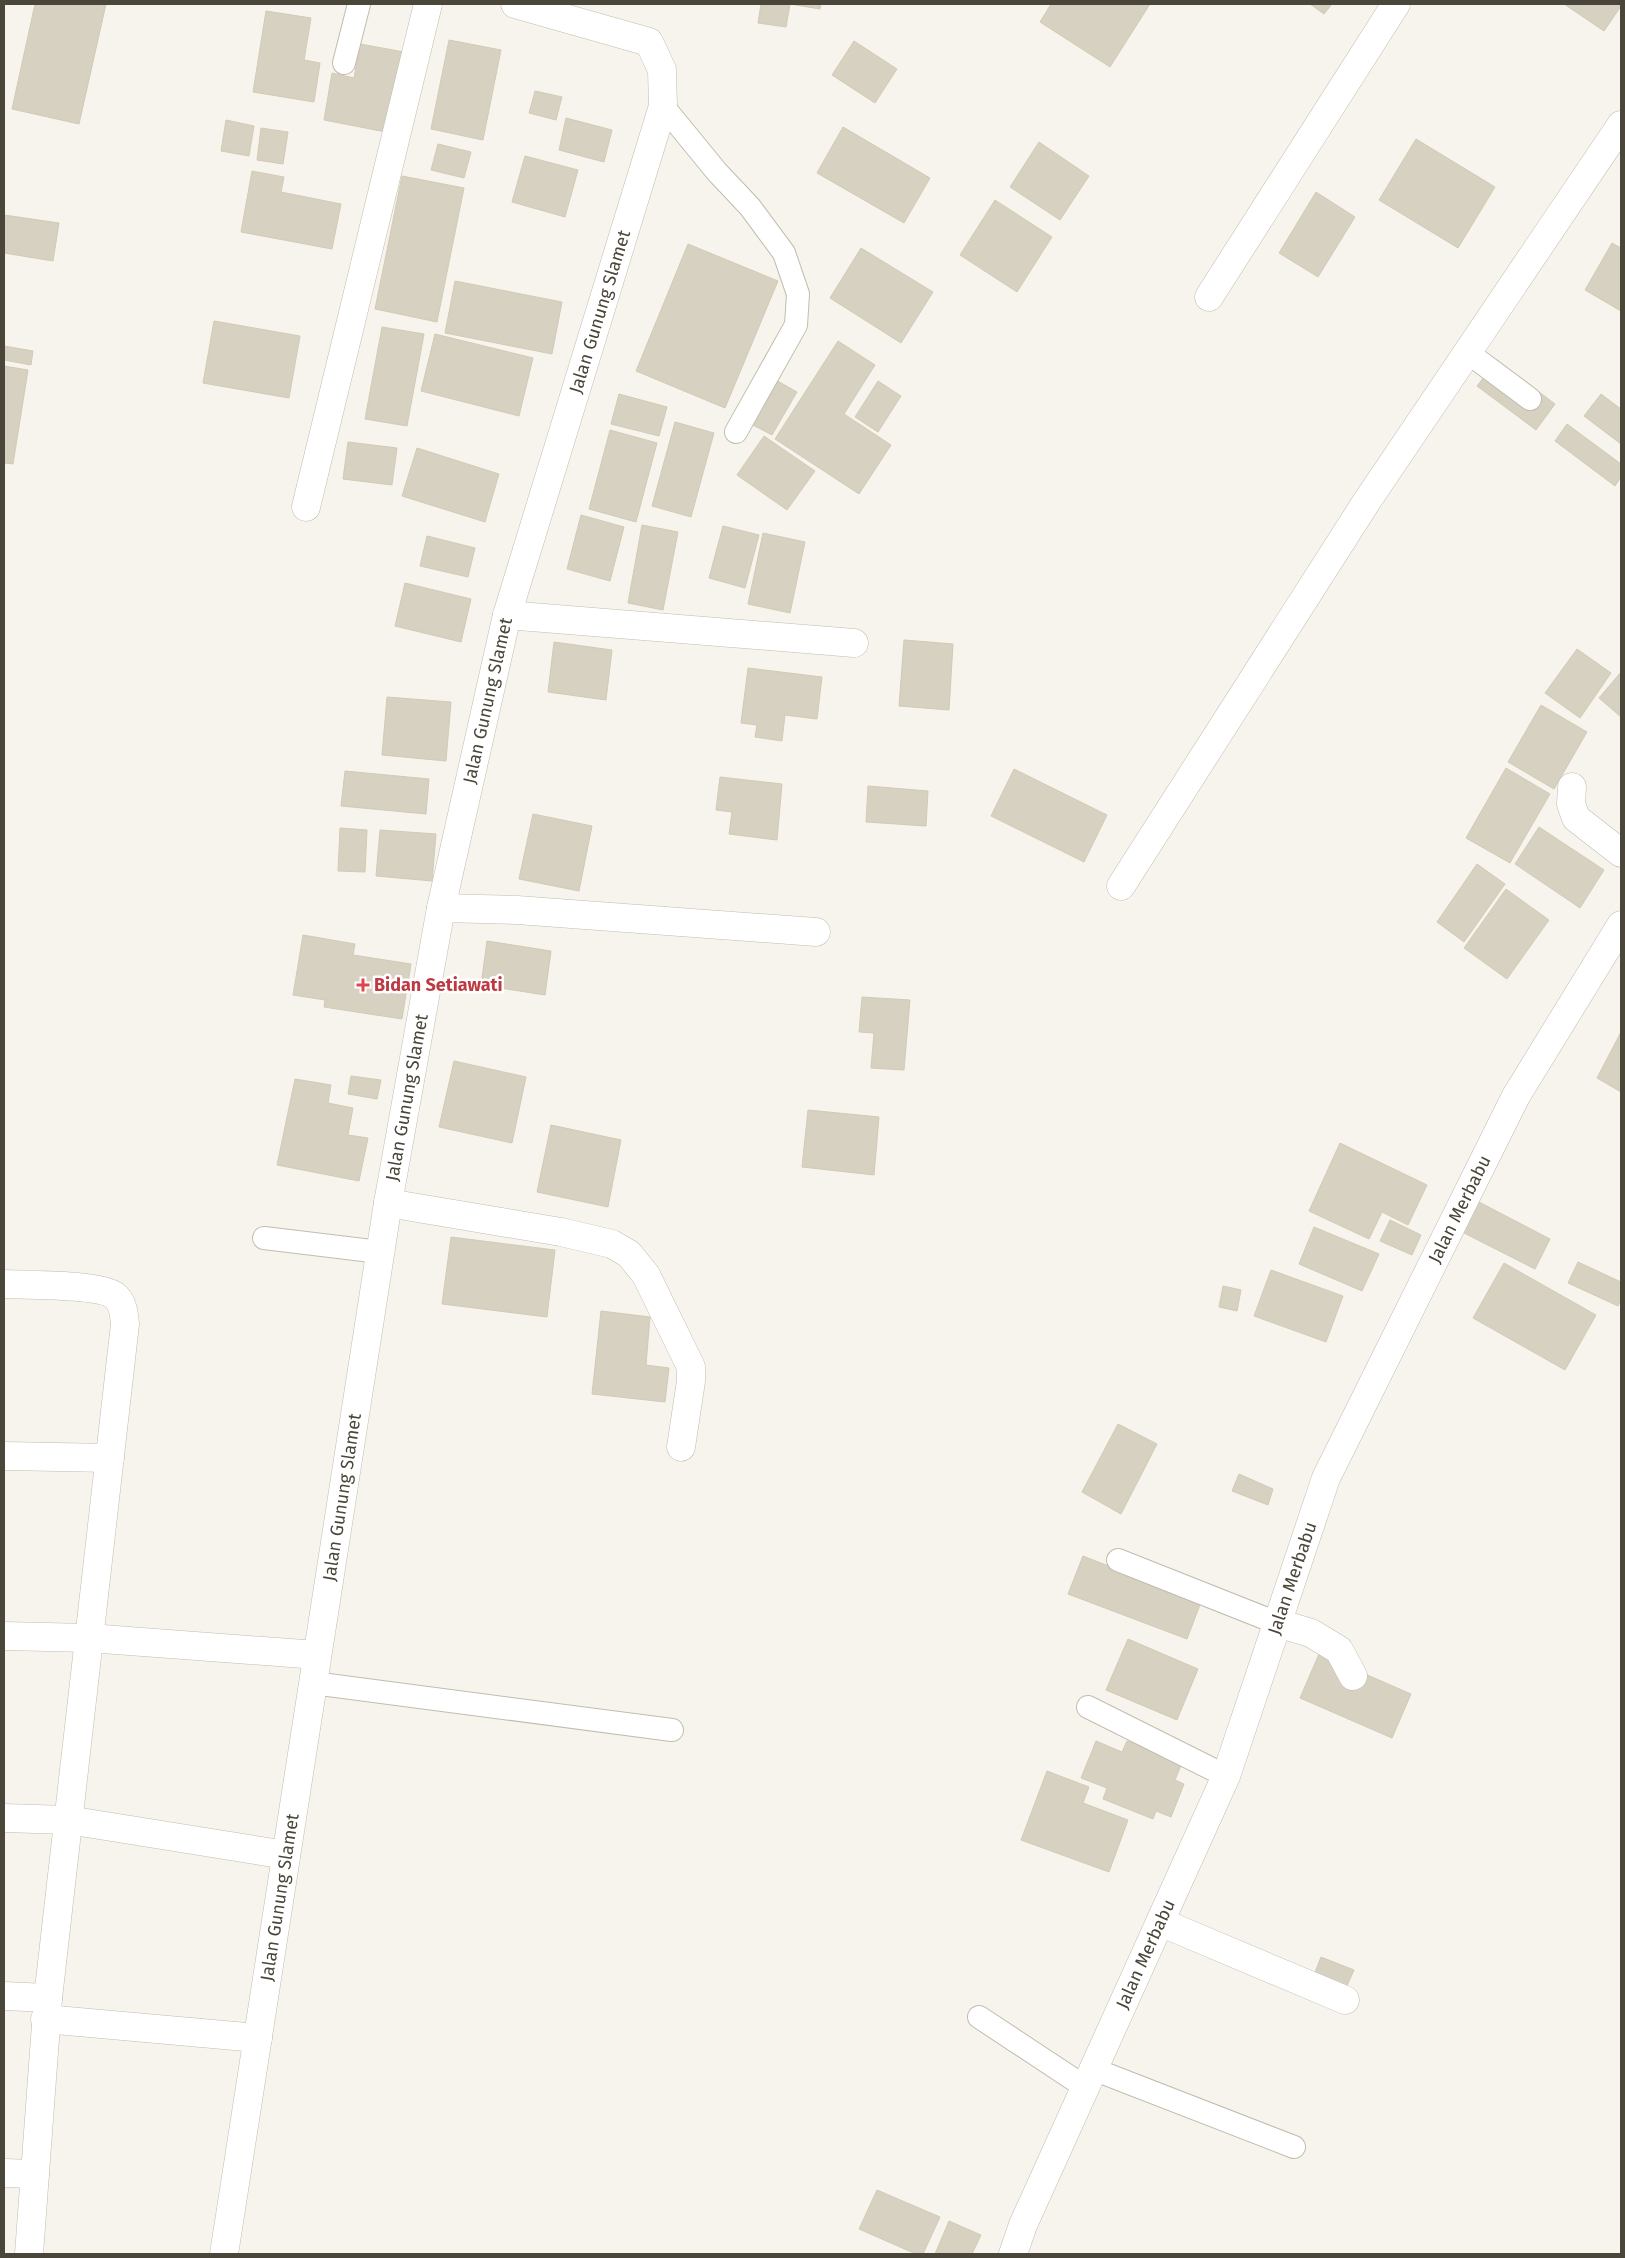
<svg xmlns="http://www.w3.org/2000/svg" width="1625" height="2258" font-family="'Fira Sans',sans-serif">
  <rect width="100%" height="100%" fill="#f6f4ec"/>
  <g fill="#d7d1c1" stroke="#d2cab4">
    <polygon points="35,4 106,4 79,124 12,109"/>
    <polygon points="761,4 821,4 820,9 790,4 786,27 758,23"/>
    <polygon points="1051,4 1150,4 1110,67 1040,22"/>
    <polygon points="1310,4 1332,4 1324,14"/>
    <polygon points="1564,4 1621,4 1621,6 1604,31"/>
    <polygon points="266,11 311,18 304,60 320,63 314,102 253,92"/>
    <polygon points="449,40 501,50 483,140 431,129"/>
    <polygon points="854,41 897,69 875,103 832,75"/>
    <polygon points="360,44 404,52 391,133 324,120 332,73 354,78"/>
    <polygon points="535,91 562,97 556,120 529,113"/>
    <polygon points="566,118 612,130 604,162 559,150"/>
    <polygon points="226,120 254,126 249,156 221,151"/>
    <polygon points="843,127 930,178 904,223 817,173"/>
    <polygon points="261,128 288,132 283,164 257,160"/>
    <polygon points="1416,139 1495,187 1458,248 1379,200"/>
    <polygon points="1039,142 1089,176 1060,220 1010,187"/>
    <polygon points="438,144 471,152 464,178 431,170"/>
    <polygon points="525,156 578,170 565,217 512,202"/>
    <polygon points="252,171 284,177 281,192 341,204 332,249 241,232"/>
    <polygon points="402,176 464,188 437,322 375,309"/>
    <polygon points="1316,192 1355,217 1318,277 1279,253"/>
    <polygon points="995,200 1052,237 1017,292 960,255"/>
    <polygon points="4,215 59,223 53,261 4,253"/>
    <polygon points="1612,243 1621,248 1621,311 1585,290"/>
    <polygon points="688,244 778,281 725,408 636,371"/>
    <polygon points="861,248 933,292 901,343 830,298"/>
    <polygon points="455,281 562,302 552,354 445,333"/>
    <polygon points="214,321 300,336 289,398 203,383"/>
    <polygon points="382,327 424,334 407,426 365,419"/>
    <polygon points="435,334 533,358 519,416 421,391"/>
    <polygon points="838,341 875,365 844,414 891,445 859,494 775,439"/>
    <polygon points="4,346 33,351 31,365 4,360"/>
    <polygon points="1497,360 1555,404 1536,430 1477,386"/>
    <polygon points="4,366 28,370 13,464 4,463"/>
    <polygon points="774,379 797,392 772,435 749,423"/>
    <polygon points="878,381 901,396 878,432 855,417"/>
    <polygon points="619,394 667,407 659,436 611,424"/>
    <polygon points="1601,394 1621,409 1621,444 1584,416"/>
    <polygon points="675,422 714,433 691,517 652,506"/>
    <polygon points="1567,424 1621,464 1621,477 1615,486 1555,441"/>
    <polygon points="610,430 657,443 636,522 589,509"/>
    <polygon points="764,436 815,471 787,510 737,475"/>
    <polygon points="348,442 397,448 392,485 343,479"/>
    <polygon points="417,448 499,474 485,522 402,496"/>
    <polygon points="581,515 624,527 610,581 567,569"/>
    <polygon points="642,525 678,532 663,610 628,603"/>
    <polygon points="723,526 759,535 745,588 709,578"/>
    <polygon points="763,533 805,542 790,613 748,604"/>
    <polygon points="427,536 475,548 468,577 420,566"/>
    <polygon points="405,583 471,599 461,642 395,626"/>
    <polygon points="904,640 953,644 949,710 899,706"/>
    <polygon points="554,642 612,650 606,700 548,692"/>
    <polygon points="1577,649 1611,673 1580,718 1545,693"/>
    <polygon points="748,668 822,677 817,719 785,715 782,741 755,737 757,725 741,723"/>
    <polygon points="1621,672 1621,717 1599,698"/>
    <polygon points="387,697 451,702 446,761 382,755"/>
    <polygon points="1541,705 1587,732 1554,789 1508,762"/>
    <polygon points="1506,768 1550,794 1510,863 1466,838"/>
    <polygon points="1014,769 1107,815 1084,862 991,816"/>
    <polygon points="345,771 429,779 426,814 341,806"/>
    <polygon points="720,777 782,784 777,840 729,834 732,812 716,810"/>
    <polygon points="868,786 928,791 926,826 866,822"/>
    <polygon points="533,814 592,826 579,891 519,879"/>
    <polygon points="1539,827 1604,870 1580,908 1515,864"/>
    <polygon points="340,828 367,830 365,872 338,871"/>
    <polygon points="380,830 436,834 432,881 376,876"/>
    <polygon points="1477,864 1505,884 1464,942 1437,922"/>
    <polygon points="1506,889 1549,920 1507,979 1464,948"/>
    <polygon points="303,935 355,944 353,955 411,964 402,1019 324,1007 325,1000 293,995"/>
    <polygon points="487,941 551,951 545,995 481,985"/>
    <polygon points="862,997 910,1000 904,1070 871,1068 874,1033 859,1032"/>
    <polygon points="1621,1032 1621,1092 1597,1078"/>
    <polygon points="454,1061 526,1077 512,1143 439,1127"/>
    <polygon points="351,1076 381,1080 377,1099 348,1094"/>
    <polygon points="295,1079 331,1085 328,1103 353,1108 348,1135 368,1138 359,1181 277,1165"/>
    <polygon points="808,1110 879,1117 874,1175 802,1167"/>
    <polygon points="551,1125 621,1140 608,1207 537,1192"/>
    <polygon points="1340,1143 1427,1185 1408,1225 1382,1212 1369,1239 1309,1211"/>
    <polygon points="1477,1201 1550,1239 1535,1269 1462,1232"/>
    <polygon points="1390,1220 1421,1235 1412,1255 1380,1241"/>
    <polygon points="1314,1227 1379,1254 1362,1291 1299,1264"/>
    <polygon points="451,1237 555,1250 547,1317 442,1304"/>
    <polygon points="1578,1262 1621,1282 1621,1299 1618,1306 1568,1283"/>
    <polygon points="1504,1263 1596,1315 1565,1370 1473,1318"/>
    <polygon points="1271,1270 1343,1296 1326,1342 1254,1316"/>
    <polygon points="1223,1286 1241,1290 1237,1311 1219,1307"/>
    <polygon points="601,1311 650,1317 646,1365 669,1368 665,1402 592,1394"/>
    <polygon points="1118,1424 1157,1444 1121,1514 1082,1492"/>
    <polygon points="1239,1474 1273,1489 1268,1505 1232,1491"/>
    <polygon points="1083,1556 1201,1602 1187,1639 1068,1594"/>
    <polygon points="1128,1639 1198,1669 1177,1720 1106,1690"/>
    <polygon points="1319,1654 1411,1694 1392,1738 1300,1698"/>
    <polygon points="1096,1741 1122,1752 1127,1741 1182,1763 1175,1780 1184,1784 1171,1817 1156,1811 1153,1819 1103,1799 1107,1788 1081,1778"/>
    <polygon points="1047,1771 1089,1787 1083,1803 1128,1820 1109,1872 1021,1840"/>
    <polygon points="1321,1957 1354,1970 1346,1988 1314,1975"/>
    <polygon points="877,2190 940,2217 923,2254 916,2254 859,2229"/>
    <polygon points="949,2221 981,2235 972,2254 935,2254"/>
  </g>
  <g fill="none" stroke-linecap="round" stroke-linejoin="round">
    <defs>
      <g id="service">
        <polyline points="344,63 359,4"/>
        <polyline points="663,106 717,172 750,207 784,253 798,294 796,325 736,432"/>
        <polyline points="1467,352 1530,399"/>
        <polyline points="264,1238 380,1252"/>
        <polyline points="1118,1560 1277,1623"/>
        <polyline points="313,1683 672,1730"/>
        <polyline points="1088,1707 1226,1776"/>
        <polyline points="979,2017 1085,2087"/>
        <polyline points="1093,2069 1294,2147"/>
      </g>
      <g id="minor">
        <polyline points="1209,297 1396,4"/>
        <polyline points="306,507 428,4"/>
        <polyline points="507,615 854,643"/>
        <polyline points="1572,787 1571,804 1576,818 1621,853"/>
        <polyline points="1121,886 1367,501 1621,125"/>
        <polyline points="441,908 517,910 816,932"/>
        <polyline points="388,1203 561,1232 612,1244 629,1254 646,1275 691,1367 691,1381 681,1447"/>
        <path d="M 4,1284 C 25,1285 101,1284 115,1296 C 123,1302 124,1314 125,1324 L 48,1998 L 29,2254"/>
        <polyline points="4,1456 110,1458"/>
        <polyline points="1277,1623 1311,1633 1339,1650 1353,1676"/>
        <polyline points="4,1636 89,1638 317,1655"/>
        <polyline points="4,1818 68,1820 286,1855"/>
        <polyline points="1160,1922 1345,2000"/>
        <polyline points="4,1996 48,1998"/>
        <polyline points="45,2019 258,2038"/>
        <polyline points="4,2173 35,2174"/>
        <path id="s1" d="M 224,2254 L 388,1203 L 441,908 L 507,615 L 663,106 L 662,70 L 649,42 L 515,4"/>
        <path id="s2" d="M 1013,2254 L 1023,2225 L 1226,1776 L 1326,1478 L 1516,1096 L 1621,925"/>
      </g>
    </defs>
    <use href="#service" stroke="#c1bdae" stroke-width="24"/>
    <use href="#minor" stroke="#c1bdae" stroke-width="29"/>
    <use href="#service" stroke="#fff" stroke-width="22"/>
    <use href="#minor" stroke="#fff" stroke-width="28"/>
  </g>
  <path fill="#e0444e" stroke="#fff" stroke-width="2" d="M360.5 977.5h5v5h5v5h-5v5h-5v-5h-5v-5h5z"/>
  <g text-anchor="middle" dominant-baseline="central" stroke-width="5" stroke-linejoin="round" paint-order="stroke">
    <g font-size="18" fill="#4a4639" stroke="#fff">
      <text stroke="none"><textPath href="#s1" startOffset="1981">Jalan Gunung Slamet</textPath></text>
      <text stroke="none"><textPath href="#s1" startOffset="1576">Jalan Gunung Slamet</textPath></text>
      <text stroke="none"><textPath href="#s1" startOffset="1171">Jalan Gunung Slamet</textPath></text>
      <text stroke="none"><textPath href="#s2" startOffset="1138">Jalan Merbabu</textPath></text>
      <text stroke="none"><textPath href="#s1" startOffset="766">Jalan Gunung Slamet</textPath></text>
      <text stroke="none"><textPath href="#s2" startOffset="732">Jalan Merbabu</textPath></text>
      <text stroke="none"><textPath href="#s1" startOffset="361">Jalan Gunung Slamet</textPath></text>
      <text stroke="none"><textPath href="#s2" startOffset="328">Jalan Merbabu</textPath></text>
    </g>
    <g font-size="18" font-weight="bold" fill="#be3a42" stroke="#fff" text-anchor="start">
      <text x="374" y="985">Bidan Setiawati</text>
    </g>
  </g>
  <rect width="1625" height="2258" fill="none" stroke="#4a4639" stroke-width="10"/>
</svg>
